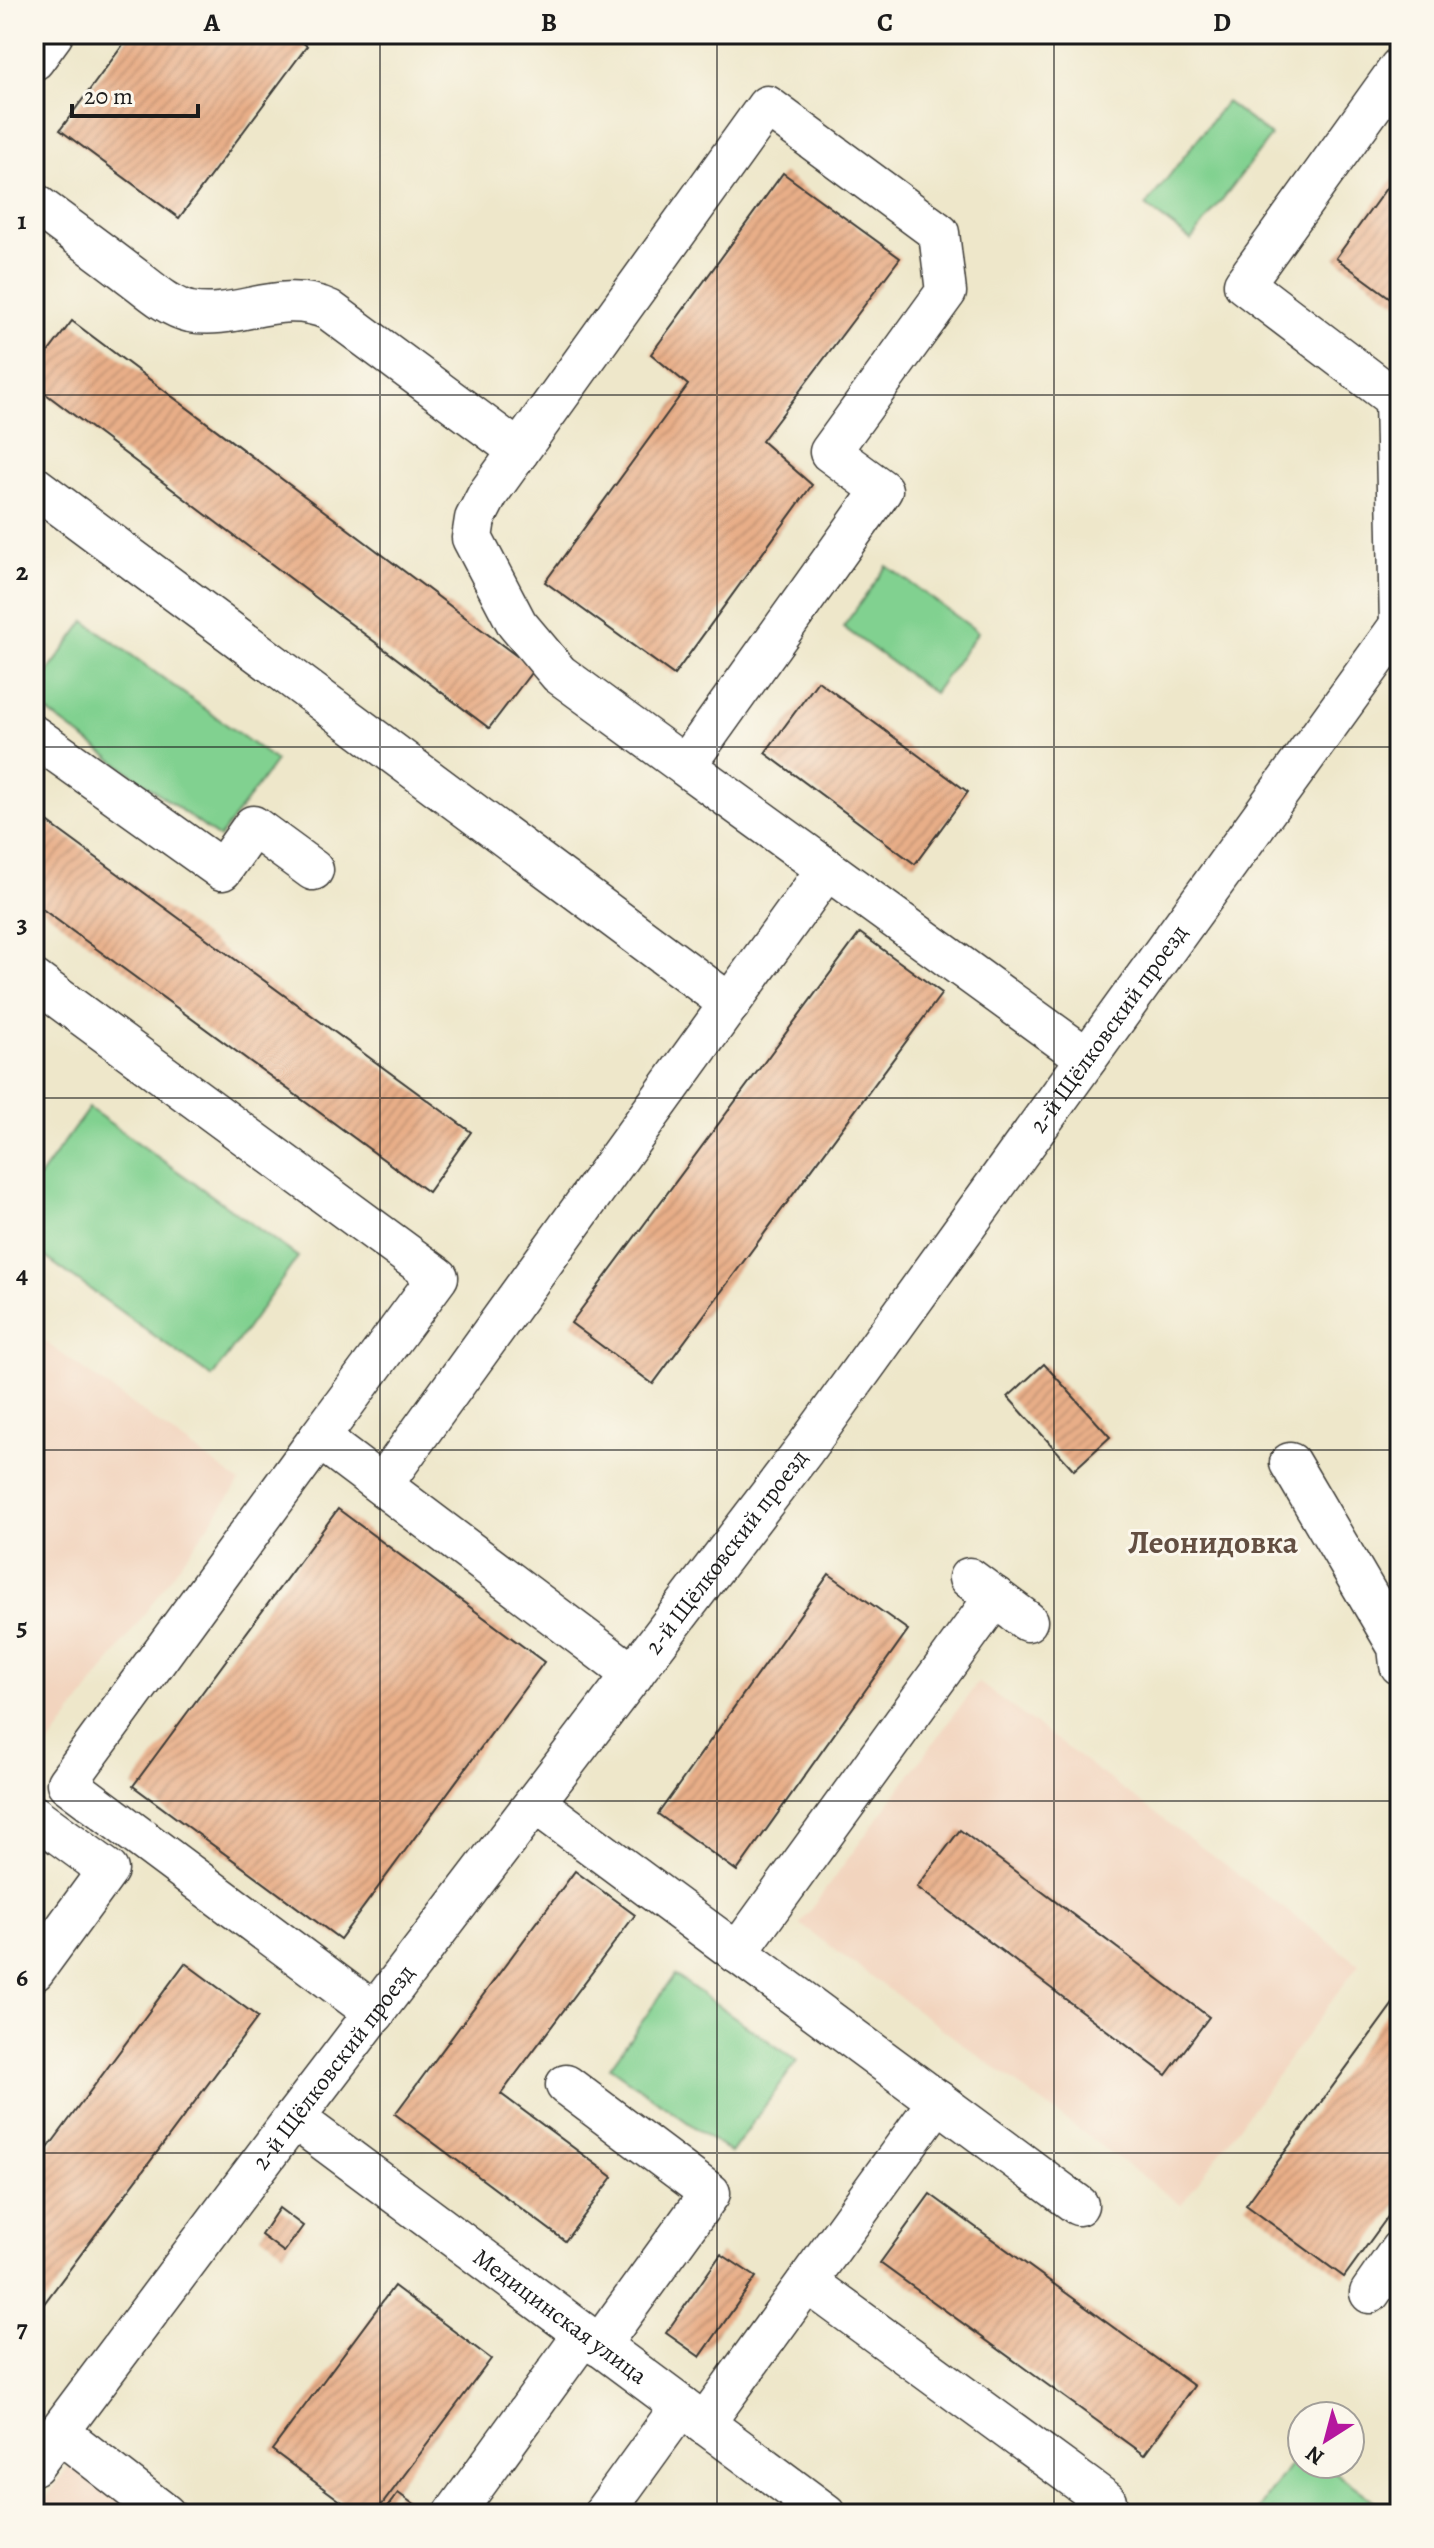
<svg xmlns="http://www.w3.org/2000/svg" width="1434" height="2548" font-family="Alegreya,serif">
  <defs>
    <pattern id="building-hatch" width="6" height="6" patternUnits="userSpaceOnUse" patternTransform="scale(2)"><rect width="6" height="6" fill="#e8ae88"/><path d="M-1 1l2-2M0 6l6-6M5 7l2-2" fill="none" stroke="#c69575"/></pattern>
  </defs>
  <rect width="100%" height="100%" fill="#fbf7ec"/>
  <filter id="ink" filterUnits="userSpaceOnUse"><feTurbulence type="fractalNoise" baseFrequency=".0125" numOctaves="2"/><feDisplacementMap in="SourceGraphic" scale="16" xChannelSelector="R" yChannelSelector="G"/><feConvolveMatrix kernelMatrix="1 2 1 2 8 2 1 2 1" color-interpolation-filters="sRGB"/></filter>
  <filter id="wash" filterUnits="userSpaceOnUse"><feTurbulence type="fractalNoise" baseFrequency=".006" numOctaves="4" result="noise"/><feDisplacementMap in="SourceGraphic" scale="32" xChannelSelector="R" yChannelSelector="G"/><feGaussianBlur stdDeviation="1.8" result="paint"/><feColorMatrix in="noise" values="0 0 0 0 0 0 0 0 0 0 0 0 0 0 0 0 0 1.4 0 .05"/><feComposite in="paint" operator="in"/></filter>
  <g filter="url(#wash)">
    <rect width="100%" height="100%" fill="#eee7ca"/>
    <g fill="#f2d4be">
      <polygon points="34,1334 240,1482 34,1766"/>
      <polygon points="978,1682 1359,1964 1181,2205 800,1924"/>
      <polygon points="70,2465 137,2514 35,2514"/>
    </g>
    <g fill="#81d190" stroke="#4e7656" stroke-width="2">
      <polygon points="1226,102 1271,136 1191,240 1146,206"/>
      <polygon points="887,566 978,632 934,693 843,627"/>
      <polygon points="85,621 276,761 219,838 34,702 34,691"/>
      <polygon points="89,1108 298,1257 212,1377 34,1249 34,1184"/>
      <polygon points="675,1975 797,2061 731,2153 610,2067"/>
      <polygon points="1302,2448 1302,2464 1324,2464 1392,2514 1255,2514"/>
    </g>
    <g id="blocks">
      <g fill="url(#building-hatch)">
        <polygon points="131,34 292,34 307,46 179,218 60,130"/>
        <polygon points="1400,169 1400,305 1336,258"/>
        <polygon points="783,173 900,258 762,441 812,485 674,675 545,582 688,385 651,354"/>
        <polygon points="72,321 534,669 489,728 34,385 34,371"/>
        <polygon points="818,681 968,792 915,864 765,753"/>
        <polygon points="34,812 471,1132 428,1192 34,903"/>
        <polygon points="860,933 942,993 653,1384 571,1323"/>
        <polygon points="1044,1364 1110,1437 1074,1470 1008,1397"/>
        <polygon points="338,1509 544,1662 340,1939 133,1786"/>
        <polygon points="829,1574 908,1630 737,1871 658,1814"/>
        <polygon points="960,1830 1209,2017 1166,2075 917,1887"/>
        <polygon points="575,1871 635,1915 501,2094 613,2177 565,2241 395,2114"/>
        <polygon points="185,1963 258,2017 34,2317 34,2167"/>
        <polygon points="1395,2001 1400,2005 1400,2200 1344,2277 1246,2205"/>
        <polygon points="930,2194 1194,2386 1144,2455 880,2263"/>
        <polygon points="279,2208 303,2226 284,2252 261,2235"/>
        <polygon points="721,2254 756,2277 700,2357 666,2333"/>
        <polygon points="394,2286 491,2359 375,2514 358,2514 272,2450"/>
        <polygon points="398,2493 427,2514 382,2514"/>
      </g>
    </g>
  </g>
  <g filter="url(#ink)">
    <use href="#blocks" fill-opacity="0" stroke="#3c3a36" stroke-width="2"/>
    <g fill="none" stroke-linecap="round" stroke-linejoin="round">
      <defs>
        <g id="minor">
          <polyline points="34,60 53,34"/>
          <path d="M 34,203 C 65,226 97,249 128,273 C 146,286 167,307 190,312 C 237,321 280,288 329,310 L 519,451"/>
          <polyline points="34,486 730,1004"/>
          <polyline points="1400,626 1395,399 1244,284 1400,67"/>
          <polyline points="34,736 222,870 253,826 313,870"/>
          <polyline points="685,766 559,674 517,624 472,538 475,519 488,494 767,106 939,233 946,292 830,452 882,490 685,766 827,869"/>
          <polyline points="34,980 438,1277 319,1438"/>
          <polyline points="1290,1463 1398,1647 1400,1665"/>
          <polyline points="382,1485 827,869 1087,1058"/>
          <polyline points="969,1578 1027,1621"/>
          <polyline points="535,1803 1078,2205"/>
          <polyline points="34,1816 108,1870 34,1971"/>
          <polyline points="737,1953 995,1597"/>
          <polyline points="375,2013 67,1783 319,1438 633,1675"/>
          <polyline points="566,2085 710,2193 599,2346"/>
          <path id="s1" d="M 294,2118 L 826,2514"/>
          <polyline points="807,2282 1106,2501"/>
          <polyline points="1370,2293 1400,2250"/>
          <polyline points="704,2424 938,2101"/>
          <polyline points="59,2432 165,2514"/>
          <path id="s2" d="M 34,2465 L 294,2118 L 804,1450 L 1400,625"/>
          <polyline points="454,2514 584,2334"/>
          <polyline points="603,2514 681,2406"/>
        </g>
      </defs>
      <use href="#minor" stroke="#3c3a36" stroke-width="43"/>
      <use href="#minor" stroke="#fff" stroke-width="40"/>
    </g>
  </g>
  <path fill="none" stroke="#1c1c1c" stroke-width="2" stroke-opacity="0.55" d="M 380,34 L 380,2514M 717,34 L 717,2514M 1054,34 L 1054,2514M 34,395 L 1400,395M 34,747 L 1400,747M 34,1098 L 1400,1098M 34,1450 L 1400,1450M 34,1801 L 1400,1801M 34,2153 L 1400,2153"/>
  <g text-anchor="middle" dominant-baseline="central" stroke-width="6" stroke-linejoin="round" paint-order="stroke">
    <g font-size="24" fill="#1c1c1c" stroke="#fbf7ec">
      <text stroke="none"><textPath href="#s2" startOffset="1794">2-й Щёлковский проезд</textPath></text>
      <text stroke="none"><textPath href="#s2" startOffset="1146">2-й Щёлковский проезд</textPath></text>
      <text stroke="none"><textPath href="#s2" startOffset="498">2-й Щёлковский проезд</textPath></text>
      <text stroke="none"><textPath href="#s1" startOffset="332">Медицинская улица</textPath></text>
    </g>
    <g font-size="32" font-weight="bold" fill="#634f42" stroke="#fbf7ec">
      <text x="1213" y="1542">Леонидовка</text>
    </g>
  </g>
  <rect width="1434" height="2548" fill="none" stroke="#fbf7ec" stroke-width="88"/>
  <g transform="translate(1326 2440) rotate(216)"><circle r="38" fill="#fbf7ec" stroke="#a29f99" stroke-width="2"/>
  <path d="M0-6L14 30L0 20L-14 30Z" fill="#b5179e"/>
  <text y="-12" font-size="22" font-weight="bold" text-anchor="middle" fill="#1c1c1c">N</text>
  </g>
  <path d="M72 104v12h126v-12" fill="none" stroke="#1c1c1c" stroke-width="4"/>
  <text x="84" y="104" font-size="24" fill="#1c1c1c" stroke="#fbf7ec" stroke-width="6" paint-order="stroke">20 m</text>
  <rect x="44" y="44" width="1346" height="2460" fill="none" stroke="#1c1c1c" stroke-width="3"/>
  <g font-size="26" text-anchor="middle" font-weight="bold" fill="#1c1c1c">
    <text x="212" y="31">A</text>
    <text x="549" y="31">B</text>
    <text x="885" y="31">C</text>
    <text x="1222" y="31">D</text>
    <text x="22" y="229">1</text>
    <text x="22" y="580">2</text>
    <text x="22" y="932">3</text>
    <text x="22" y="1283">4</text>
    <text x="22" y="1635">5</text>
    <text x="22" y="1986">6</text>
    <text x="22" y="2337">7</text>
  </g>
</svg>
